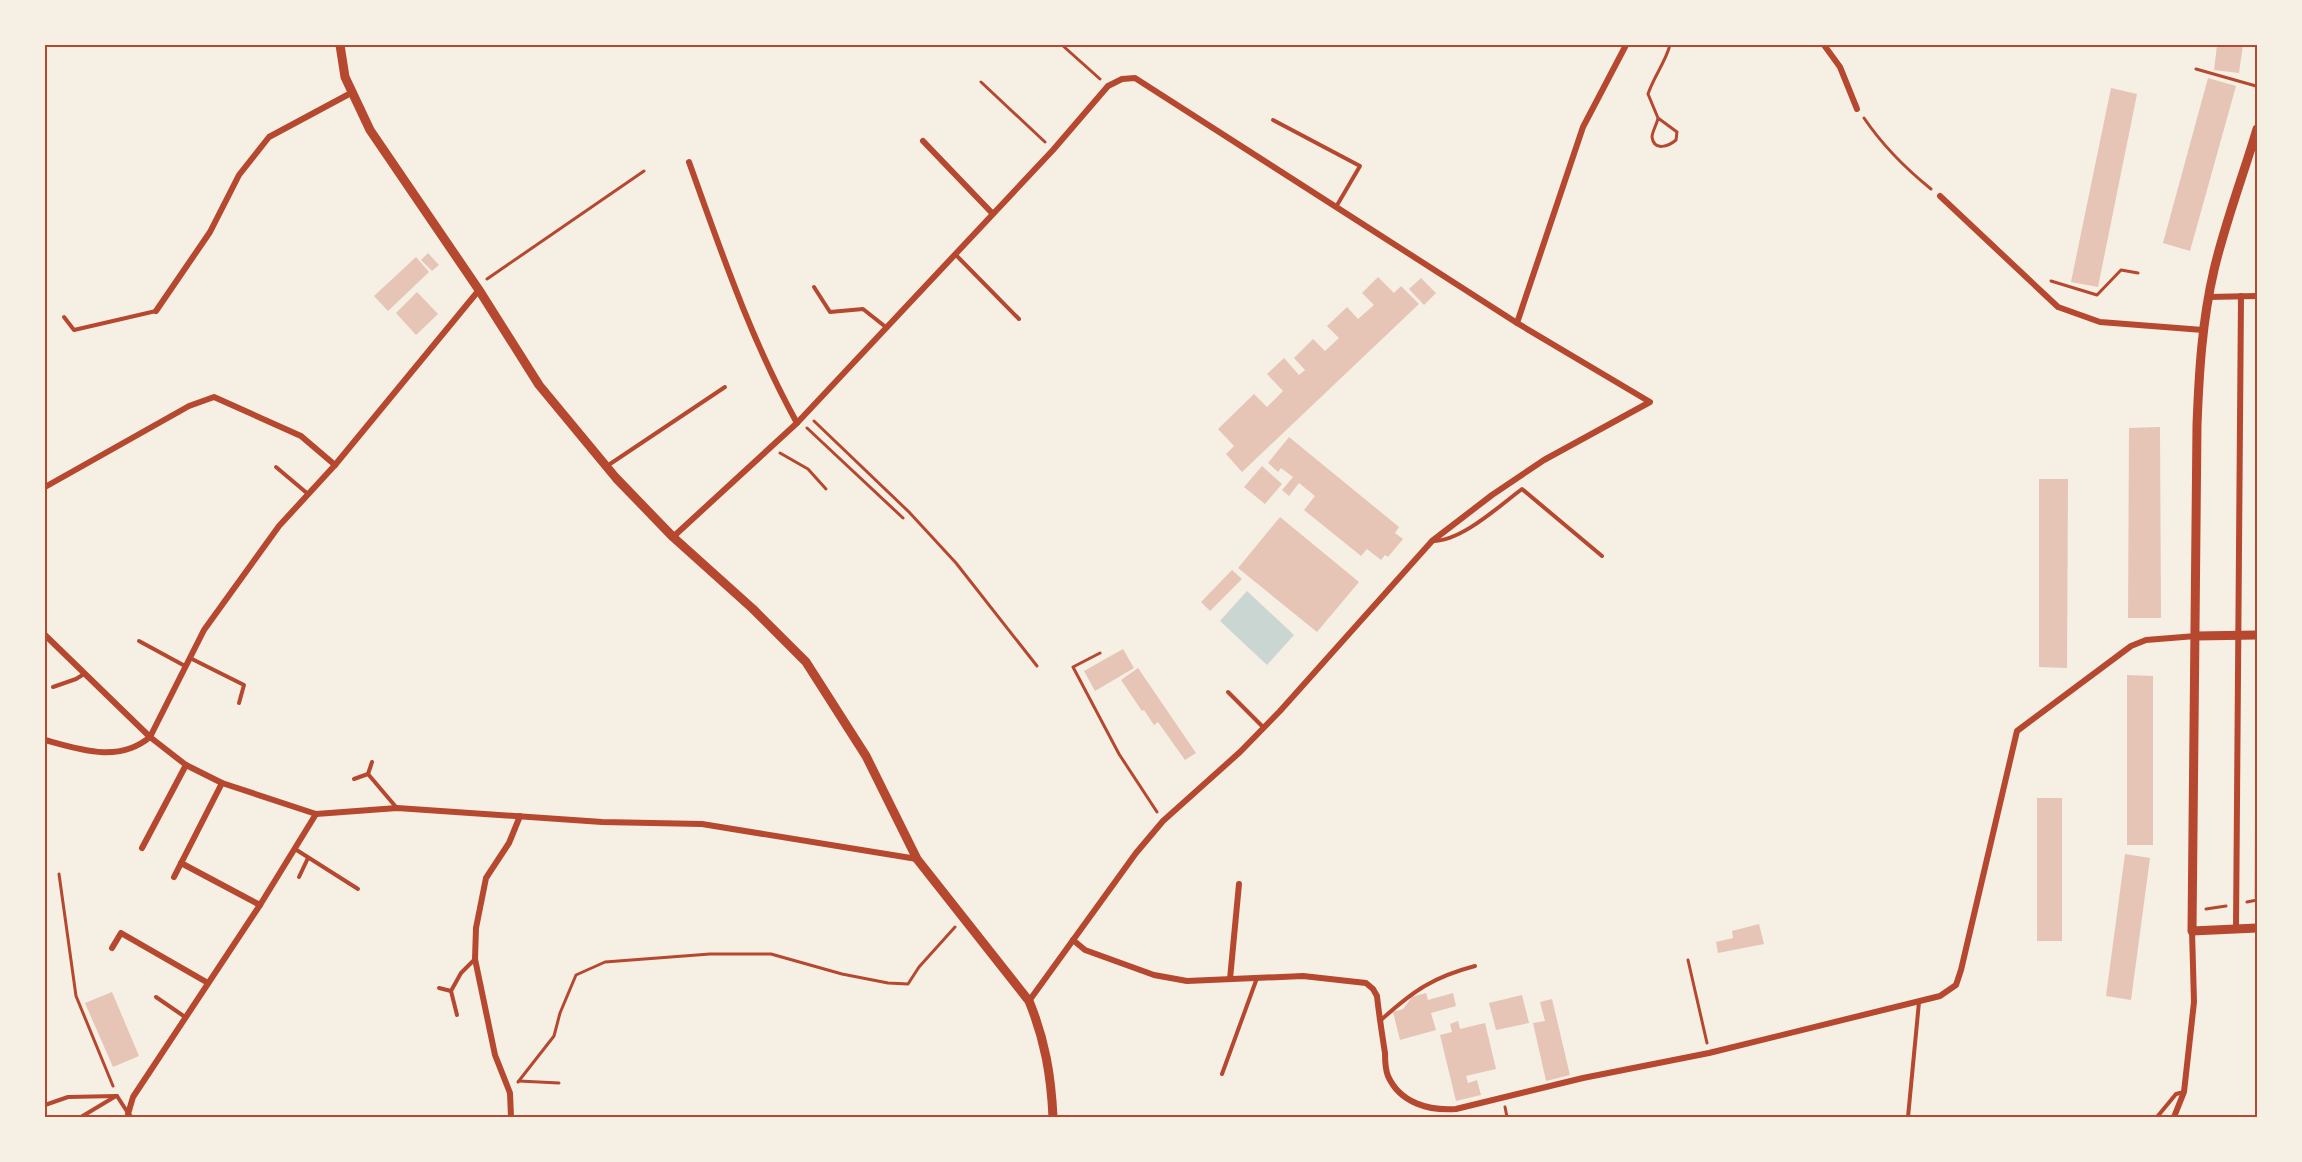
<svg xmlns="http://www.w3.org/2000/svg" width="2302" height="1162" font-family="Cabin,sans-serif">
  <rect width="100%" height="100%" fill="#f6efe4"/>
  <polygon fill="#c9d6d2" points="1247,591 1294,635 1267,665 1220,621"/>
  <g fill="#e6c5b7">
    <polygon points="2217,45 2243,45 2239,73 2214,70"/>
    <polygon points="2208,78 2236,86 2190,251 2163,243"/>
    <polygon points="2111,88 2137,94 2098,287 2071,282"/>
    <polygon points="428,253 439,265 432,271 421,260"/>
    <polygon points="416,257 429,272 388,311 374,296"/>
    <polygon points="1378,277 1394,293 1401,286 1419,304 1242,472 1226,454 1234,446 1218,429 1254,394 1267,407 1283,391 1267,374 1284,358 1299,375 1305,370 1294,358 1313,339 1325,351 1339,338 1327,326 1347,307 1358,319 1374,305 1362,293"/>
    <polygon points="1421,278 1436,293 1424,305 1409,289"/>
    <polygon points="417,292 438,314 416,335 396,313"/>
    <polygon points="2160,427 2161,618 2128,618 2129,428"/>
    <polygon points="1289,437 1399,527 1395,533 1403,539 1388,557 1385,555 1381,560 1367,549 1361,556 1304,510 1315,496 1299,483 1289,496 1282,490 1293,477 1281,468 1278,472 1268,463"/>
    <polygon points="1262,466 1282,484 1265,504 1244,487"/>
    <polygon points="2039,479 2068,479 2067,668 2039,667"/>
    <polygon points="1280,517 1359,582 1317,632 1238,568"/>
    <polygon points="1232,570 1242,579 1210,611 1201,602"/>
    <polygon points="1123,649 1134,668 1095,691 1084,671"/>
    <polygon points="1138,668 1196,753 1185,760 1158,722 1154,725 1144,710 1142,711 1121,680"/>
    <polygon points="2127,675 2153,676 2153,845 2127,845"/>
    <rect x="2037" y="798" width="25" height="143"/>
    <polygon points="2255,818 2257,818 2257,898 2254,898"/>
    <polygon points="2125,854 2150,858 2131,1000 2106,996"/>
    <polygon points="1759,924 1764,944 1718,953 1716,942 1733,938 1732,931"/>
    <polygon points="112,992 139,1056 113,1067 85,1003"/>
    <polygon points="1426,993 1428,1000 1453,993 1456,1006 1431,1013 1436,1030 1400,1040 1393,1012 1403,1009 1412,997"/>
    <polygon points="1522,995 1529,1023 1496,1030 1489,1003"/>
    <polygon points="1552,999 1570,1075 1546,1081 1533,1023 1545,1021 1540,1002"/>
    <polygon points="1458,1021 1460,1029 1485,1023 1496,1069 1466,1076 1468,1083 1477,1080 1481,1095 1456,1101 1440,1035 1452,1032 1450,1024"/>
  </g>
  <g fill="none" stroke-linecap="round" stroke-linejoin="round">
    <g stroke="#b5482f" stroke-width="3">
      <polyline points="1062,45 1100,79"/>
      <polyline points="2196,69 2256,86"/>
      <polyline points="981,82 1045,142"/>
      <path d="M 1658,118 C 1657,124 1652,132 1652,137 C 1654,152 1669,146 1676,140 L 1677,132 L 1658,118 L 1648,94 C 1654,76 1665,63 1670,45"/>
      <path d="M 1864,118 C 1883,146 1905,168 1931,189"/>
      <polyline points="487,279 644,171"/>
      <polyline points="2051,281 2097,295 2121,270 2138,273"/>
      <polyline points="814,421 909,512 956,563 1037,666"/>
      <polyline points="807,428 903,518"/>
      <polyline points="780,453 808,469 826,489"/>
      <polyline points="1100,653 1073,667 1119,754 1157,812"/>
      <polyline points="59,874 76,996 113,1086"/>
      <polyline points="2247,902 2257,900"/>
      <polyline points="2206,909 2226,906"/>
      <polyline points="1688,960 1707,1043"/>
      <polyline points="519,1081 559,1083"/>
      <polyline points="518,1082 554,1036 560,1013 576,975 605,962 710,954 771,954 842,974 888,983 908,984 919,967 955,927"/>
      <polyline points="1505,1107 1507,1117"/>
    </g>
    <g stroke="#b5482f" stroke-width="4">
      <polyline points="1273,120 1360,166 1336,207"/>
      <polyline points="955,254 1019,319"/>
      <polyline points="814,287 830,312 863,309 887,328"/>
      <polyline points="64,317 74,330 156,311"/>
      <polyline points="607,466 725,387"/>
      <polyline points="276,467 308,494"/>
      <path d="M 1433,541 C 1462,541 1499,506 1522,489 L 1602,556"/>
      <polyline points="139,641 185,666"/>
      <polyline points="190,658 244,685 239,703"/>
      <polyline points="53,687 76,679 84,674"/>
      <polyline points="1228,692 1263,727"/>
      <polyline points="368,774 372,762"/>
      <polyline points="354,779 368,774 396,807"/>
      <polyline points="295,849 358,889"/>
      <polyline points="299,877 308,858"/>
      <polyline points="439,988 451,991"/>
      <polyline points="156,997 185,1017"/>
      <polyline points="457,1015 451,991 461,973 475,959"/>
      <path d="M 1381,1020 C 1413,991 1433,977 1475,966"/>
      <polyline points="1222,1074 1257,978"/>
      <polyline points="117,1096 128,1113"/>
      <polyline points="45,1105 68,1097 117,1096"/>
      <polyline points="81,1117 116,1096"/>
      <polyline points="1908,1117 1919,1002"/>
      <polyline points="2157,1117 2176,1094 2184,1092"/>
    </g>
    <g stroke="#b5482f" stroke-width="6">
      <polyline points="1824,45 1840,67 1857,109"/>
      <polyline points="923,141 992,213"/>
      <path d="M 689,162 C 721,251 751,340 797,423"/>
      <polyline points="1940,196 2058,307 2100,322 2203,330"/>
      <polyline points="2208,297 2257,296"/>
      <polyline points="156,311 210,232 239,175 269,137 351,93"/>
      <polyline points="1517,323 1583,127 1626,45"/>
      <polyline points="45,487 189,406 214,397 301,436 335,465"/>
      <polyline points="673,537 797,423 1053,150 1108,86 1122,79 1135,78 1517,323 1650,402 1544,460 1492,495 1432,541 1280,711 1240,752 1163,821 1136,853 1029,1001"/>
      <polyline points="45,635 150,737 186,765 222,783 316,814 397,808 602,822 702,824 917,859"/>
      <path d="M 45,740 C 81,750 119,763 150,737 L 204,630 L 279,526 L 335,465 L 479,290"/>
      <polyline points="142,848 186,765"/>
      <polyline points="181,863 260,905"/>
      <polyline points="174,877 222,783"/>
      <polyline points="2236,928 2241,296"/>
      <path d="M 1073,940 L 1085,950 L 1154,975 L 1187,981 L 1303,976 L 1366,983 L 1373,989 L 1377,996 C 1379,1015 1382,1034 1385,1053 C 1385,1060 1385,1069 1388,1076 C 1400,1103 1429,1111 1456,1109 L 1583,1078 L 1709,1053 L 1940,996 L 1956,985 L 1961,970 L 2017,731 L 2131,646 L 2146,640 L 2196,636"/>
      <polyline points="112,948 121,933 208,983"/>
      <polyline points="1230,979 1239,884"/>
      <polyline points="130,1117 128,1114 133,1097 260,905 316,814"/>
      <polyline points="511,1117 510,1093 495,1055 475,959 476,928 486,878 509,843 520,816"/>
      <polyline points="2174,1117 2184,1092 2194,1002 2192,931"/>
    </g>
    <g stroke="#b5482f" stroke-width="9">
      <path d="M 340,45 L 345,77 L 370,130 L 479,290 L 539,385 L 616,478 L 673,537 L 753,609 L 806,662 L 866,756 L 917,859 L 1029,1001 C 1045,1040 1051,1075 1053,1117"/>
      <path d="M 2257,129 C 2243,176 2225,223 2214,270 C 2202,321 2199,373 2197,425 L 2192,931 L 2257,928"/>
      <polyline points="2196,636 2257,635"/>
    </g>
  </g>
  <rect width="2302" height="1162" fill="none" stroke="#f6efe4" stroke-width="93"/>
  <rect x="46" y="46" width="2210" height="1070" fill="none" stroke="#b5482f" stroke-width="2"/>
</svg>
